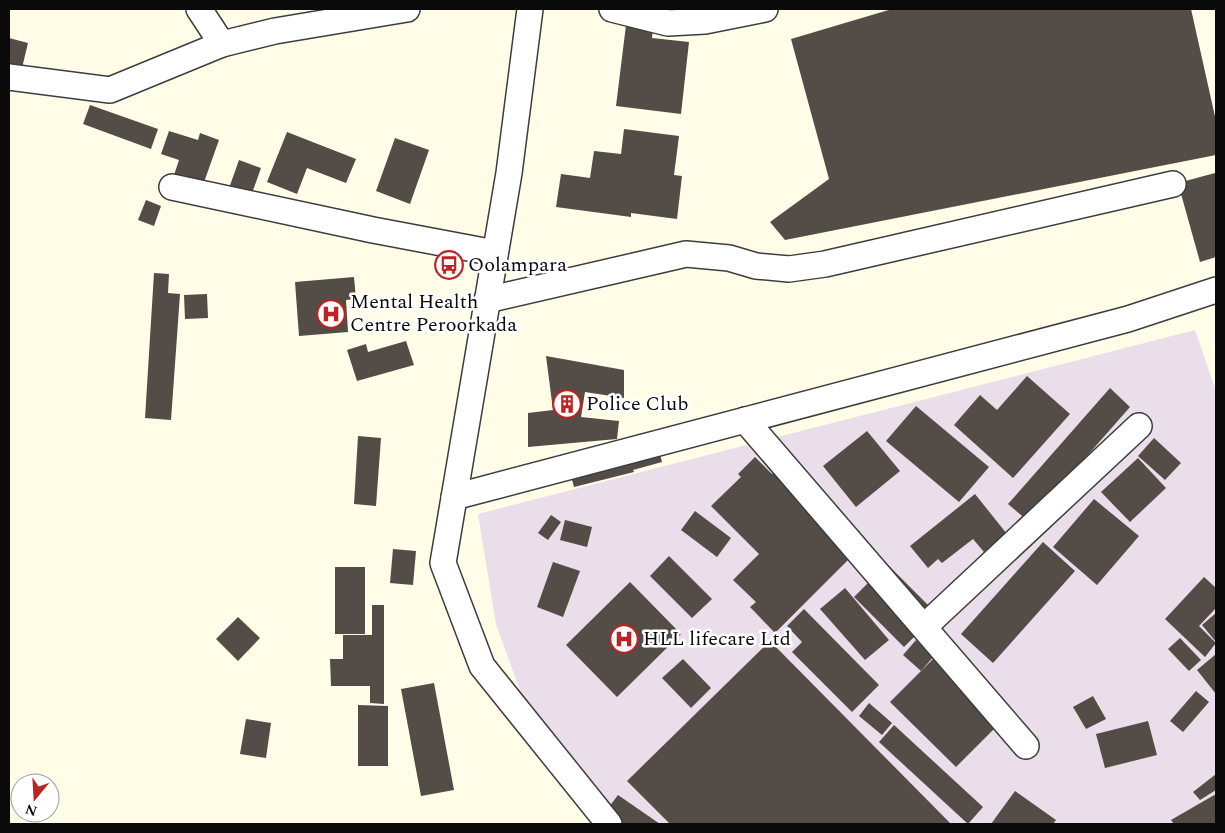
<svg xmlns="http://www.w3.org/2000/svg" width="1225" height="833" font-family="Spectral,serif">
  <rect width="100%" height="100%" fill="#fffce8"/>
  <polygon fill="#e9deea" points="1195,330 1216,391 1216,824 630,824 533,727 496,624 478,514"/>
  <g fill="#534c47">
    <polygon points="892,9 1191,9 1216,121 1216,155 785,240 770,222 829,179 791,39"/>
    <polygon points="627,17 654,20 652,38 689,42 681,114 616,106"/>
    <polygon points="9,38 28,43 22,68 9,65"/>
    <polygon points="90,105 158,129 151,149 83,124"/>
    <polygon points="624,129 679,136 674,175 682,176 677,219 631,213 631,217 556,207 561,174 590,178 594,151 621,154"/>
    <polygon points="169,131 198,140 200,133 219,140 203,185 174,175 179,160 161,154"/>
    <polygon points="287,132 356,159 346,183 307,168 297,194 267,182"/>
    <polygon points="395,138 429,150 410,204 376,191"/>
    <polygon points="239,160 261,168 250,199 228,191"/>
    <polygon points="1215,173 1216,178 1216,257 1200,262 1178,183"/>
    <polygon points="146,200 161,206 154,226 138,220"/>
    <polygon points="154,273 169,274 168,293 180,294 171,420 145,418"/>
    <polygon points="354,277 356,299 346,300 348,332 299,336 295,282"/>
    <polygon points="207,294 208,318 185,319 184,295"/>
    <polygon points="406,341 414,365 357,381 347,350 366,344 368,352"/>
    <polygon points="546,356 624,370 624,398 585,392 581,417 619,421 617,439 528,447 528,413 553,410"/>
    <polygon points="1027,376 1070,414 1013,478 954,425 980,395 997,410"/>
    <polygon points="1110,388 1130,407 1029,522 1008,504"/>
    <polygon points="916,406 989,467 959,502 886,441"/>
    <polygon points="867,431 900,471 856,507 823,466"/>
    <polygon points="358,436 381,438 376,506 354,504"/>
    <polygon points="656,438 662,462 633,470 634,472 574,487 567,461"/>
    <polygon points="1154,438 1181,463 1165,480 1138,456"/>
    <polygon points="755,457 772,474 781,466 862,546 775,633 750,607 756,602 733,580 759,554 711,506 741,477 738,474"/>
    <polygon points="1138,458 1166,488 1130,522 1101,492"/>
    <polygon points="975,494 1007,534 984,552 973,539 942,563 938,559 928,568 910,546"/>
    <polygon points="1094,499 1139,536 1097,585 1053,547"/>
    <polygon points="695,511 731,538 717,557 681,530"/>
    <polygon points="551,515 561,522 548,540 538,533"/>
    <polygon points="565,520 592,527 587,547 560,540"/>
    <polygon points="1043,542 1075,571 993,663 961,634"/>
    <polygon points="393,549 416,551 413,585 390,583"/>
    <polygon points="669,556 712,599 692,618 650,576"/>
    <polygon points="553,562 580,571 563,617 537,607"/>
    <polygon points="887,564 937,614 904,647 854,597"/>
    <rect x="335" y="567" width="30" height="67"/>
    <polygon points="1204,577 1216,588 1216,608 1199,626 1216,643 1205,657 1165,619"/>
    <polygon points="630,582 681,634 617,697 566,645"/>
    <polygon points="845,588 889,640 865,660 820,609"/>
    <polygon points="372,605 384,605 384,704 370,703 370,686 331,686 330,659 343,659 343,635 372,635"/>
    <polygon points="804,609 879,685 852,712 792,652 802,642 787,626"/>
    <polygon points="1216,613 1216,642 1202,625"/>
    <polygon points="238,617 260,638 238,661 216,639"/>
    <polygon points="1180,638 1201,660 1189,671 1168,649"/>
    <polygon points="916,640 934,656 921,671 903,655"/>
    <polygon points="770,641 951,824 670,824 627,781"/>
    <polygon points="939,653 1005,718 956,767 890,702"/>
    <polygon points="1216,654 1216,694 1197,670"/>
    <polygon points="683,659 711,688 691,708 662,678"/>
    <polygon points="434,683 454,790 421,796 401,689"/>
    <polygon points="1196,691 1209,702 1183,732 1170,721"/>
    <polygon points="1093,696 1106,719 1086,729 1073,707"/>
    <polygon points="869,703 892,723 882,735 859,716"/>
    <polygon points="358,705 388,706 388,766 358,766"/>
    <polygon points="246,719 271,723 266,758 240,754"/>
    <polygon points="1148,721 1157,755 1105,768 1096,734"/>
    <polygon points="894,725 983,807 968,824 879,742"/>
    <polygon points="1216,774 1216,790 1200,800 1193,792"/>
    <polygon points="1015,791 1056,820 1053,824 991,824"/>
    <polygon points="1216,794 1216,824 1174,824 1171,820"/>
    <polygon points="618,795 660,824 624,824 606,811"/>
  </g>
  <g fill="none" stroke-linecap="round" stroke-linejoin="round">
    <defs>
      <g id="minor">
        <polyline points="199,9 222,44 275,31 407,9"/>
        <polyline points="530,9 509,173 443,563 482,666 609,824"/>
        <polyline points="612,9 668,23 705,21 765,9"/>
        <polyline points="9,77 110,90 222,44"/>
        <polyline points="172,187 373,230 495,253"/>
        <polyline points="487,300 686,254 729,258 756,266 789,269 825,264 1173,184"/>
        <polyline points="745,420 1026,746"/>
        <polyline points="454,497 1128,319 1216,290"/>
        <polyline points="924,627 1139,426"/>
      </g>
    </defs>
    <use href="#minor" stroke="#3d3d3d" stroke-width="28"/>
    <use href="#minor" stroke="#fff" stroke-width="25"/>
  </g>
  <defs>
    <symbol id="bus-ring" viewBox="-11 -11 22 22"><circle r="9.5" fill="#fff" stroke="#bb2422" stroke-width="1.5"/><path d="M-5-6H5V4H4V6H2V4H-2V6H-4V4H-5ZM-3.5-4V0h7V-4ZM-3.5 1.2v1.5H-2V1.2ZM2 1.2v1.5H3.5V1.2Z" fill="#bb2422"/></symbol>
    <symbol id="hospital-ring" viewBox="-11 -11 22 22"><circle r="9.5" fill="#fff" stroke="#bb2422" stroke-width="1.5"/><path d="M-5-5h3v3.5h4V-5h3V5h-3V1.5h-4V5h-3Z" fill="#bb2422"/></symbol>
    <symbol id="building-ring" viewBox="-11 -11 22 22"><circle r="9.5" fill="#fff" stroke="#bb2422" stroke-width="1.5"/><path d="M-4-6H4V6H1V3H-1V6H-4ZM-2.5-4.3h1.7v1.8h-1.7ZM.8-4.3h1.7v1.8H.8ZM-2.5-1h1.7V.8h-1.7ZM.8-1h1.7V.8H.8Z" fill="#bb2422"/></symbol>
  </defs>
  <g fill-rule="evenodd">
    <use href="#bus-ring" x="433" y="249" width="32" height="32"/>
    <use href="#hospital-ring" x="315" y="298" width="32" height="32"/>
    <use href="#building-ring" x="551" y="388" width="32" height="32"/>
    <use href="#hospital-ring" x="608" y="623" width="32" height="32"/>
  </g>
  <g text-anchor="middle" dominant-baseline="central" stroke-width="5" stroke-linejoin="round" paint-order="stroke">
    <g font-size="20" fill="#0a0a0a" stroke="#fff" text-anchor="start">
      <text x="468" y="265">Oolampara</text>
      <text x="350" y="302">Mental Health<tspan x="350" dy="23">Centre Peroorkada</tspan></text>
      <text x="586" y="404">Police Club</text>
      <text x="643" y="639">HLL lifecare Ltd</text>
    </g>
  </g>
  <rect width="1225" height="833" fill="none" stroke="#0a0a0a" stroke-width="20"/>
  <g transform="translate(35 798) rotate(198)"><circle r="24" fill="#ffffff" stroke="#9d9d9d"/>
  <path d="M0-4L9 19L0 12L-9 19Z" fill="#bb2422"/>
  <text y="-8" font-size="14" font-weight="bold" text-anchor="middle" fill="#0a0a0a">N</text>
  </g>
</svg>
